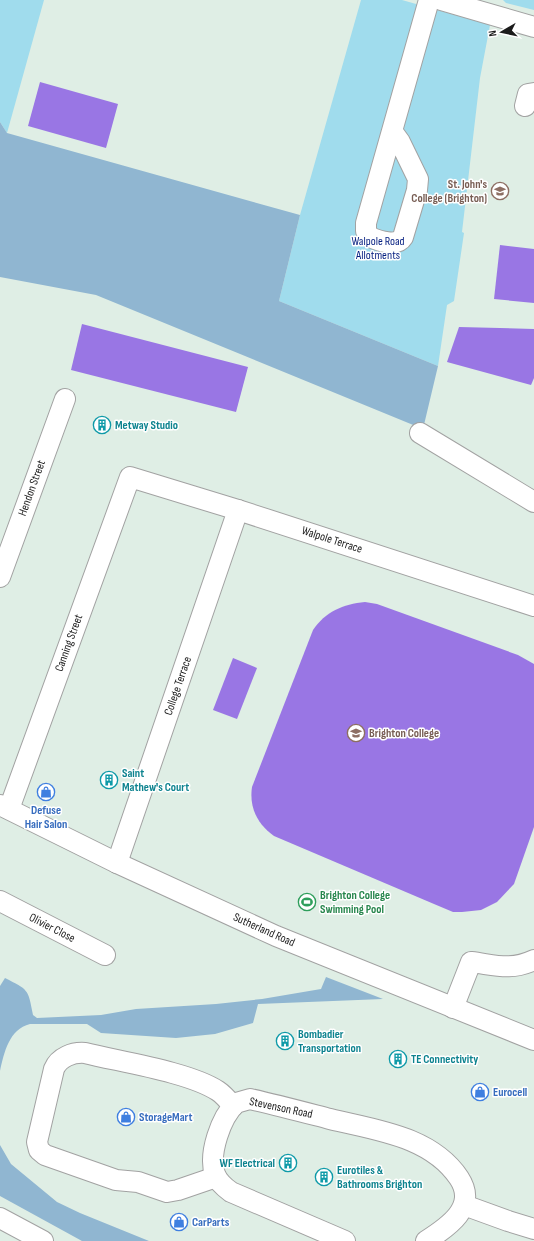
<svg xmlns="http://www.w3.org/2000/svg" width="534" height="1241" font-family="'Sofia Sans Condensed',sans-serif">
  <rect width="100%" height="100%" fill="#dfeee5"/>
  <g fill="#a0dced">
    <polygon points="0,0 44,0 7,133 0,122"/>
    <polygon points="361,0 402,0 490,25 480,78 462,232 464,233 454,301 447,305 438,366 279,301 300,215"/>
    <polygon points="503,0 534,0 534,10 506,3"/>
  </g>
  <g fill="#90b6d1">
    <polygon points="0,122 7,133 300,215 279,301 438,366 423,429 96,295 0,277"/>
    <path d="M 326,977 L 383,999 L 258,1004 L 253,1023 L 215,1034 L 176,1038 L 101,1033 L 87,1024 L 30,1024 C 9,1029 4,1053 0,1071 L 0,986 L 5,978 C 28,990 28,988 33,1015 L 37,1018 L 101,1015 L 136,1009 L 216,1004 L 262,999 L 321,989 Z"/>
    <polygon points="0,1145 11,1164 57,1202 80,1213 149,1241 82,1241 0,1196"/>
  </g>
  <g fill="#9976e4">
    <polygon points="40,82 118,104 106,148 28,126"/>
    <polygon points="500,245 534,249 534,303 494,299"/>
    <polygon points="82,324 248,367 236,412 71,370"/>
    <polygon points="459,327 534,329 534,378 531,385 447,362"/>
    <path d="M 365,602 L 377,604 L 518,655 L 534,664 L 534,827 L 514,884 L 497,902 L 481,910 L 462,912 L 453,912 L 434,904 L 274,836 C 257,824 249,807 252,787 L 313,630 C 325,612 343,604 365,602 Z"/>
    <polygon points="233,658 257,668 237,719 213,710"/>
  </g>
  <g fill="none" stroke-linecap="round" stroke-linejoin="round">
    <defs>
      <g id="minor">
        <polyline points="441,0 534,27"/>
        <polyline points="525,106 528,94 534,93"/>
        <path d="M 392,131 L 400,142 L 418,179 L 417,190 L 403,237 C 397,247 379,241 370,237 L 366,231 L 366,223 L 429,0"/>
        <polyline points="420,433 534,502"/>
        <polyline points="0,577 65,399"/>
        <polyline points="0,805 117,863 276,936 534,1040"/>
        <polyline points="9,809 130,477 238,510 534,606"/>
        <polyline points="117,863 238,510"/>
        <polyline points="0,901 105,955"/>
        <path d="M 453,1008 L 471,962 C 496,965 510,971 534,960"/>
        <path d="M 216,1177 L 178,1190 L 167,1192 L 138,1182 L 116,1180 L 45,1155 L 39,1150 L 37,1142 L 54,1069 C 59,1057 73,1052 85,1053 C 121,1062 189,1072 218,1091 C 224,1095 228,1100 233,1106"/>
        <polyline points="464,1205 508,1221 534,1229"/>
        <polyline points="0,1218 43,1241"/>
        <path d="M 345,1241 L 231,1192 C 224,1187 218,1182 215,1174 C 208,1154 221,1117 236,1103 L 250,1099 C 277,1105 303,1112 330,1119 C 375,1130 431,1136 459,1178 C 478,1207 448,1227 426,1241"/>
      </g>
    </defs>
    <use href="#minor" stroke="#a2a2a2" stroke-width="22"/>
    <use href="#minor" stroke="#fff" stroke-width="20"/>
  </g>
  <defs>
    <symbol id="university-ring" viewBox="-11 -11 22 22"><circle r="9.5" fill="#fff" stroke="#8d6e63" stroke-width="1.5"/><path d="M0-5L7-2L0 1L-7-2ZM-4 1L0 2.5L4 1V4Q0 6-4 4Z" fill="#8d6e63"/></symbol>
    <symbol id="building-ring" viewBox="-11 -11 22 22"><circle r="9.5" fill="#fff" stroke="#0f9aa8" stroke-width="1.5"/><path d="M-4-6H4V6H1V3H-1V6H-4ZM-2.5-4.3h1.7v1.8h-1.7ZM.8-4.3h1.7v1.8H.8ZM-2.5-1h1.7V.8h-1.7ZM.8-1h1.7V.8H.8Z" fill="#0f9aa8"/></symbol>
    <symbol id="school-ring" viewBox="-11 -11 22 22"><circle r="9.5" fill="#fff" stroke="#8d6e63" stroke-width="1.5"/><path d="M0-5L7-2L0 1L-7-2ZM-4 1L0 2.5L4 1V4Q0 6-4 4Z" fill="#8d6e63"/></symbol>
    <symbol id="shop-ring" viewBox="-11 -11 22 22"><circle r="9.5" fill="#fff" stroke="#3f7fe0" stroke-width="1.5"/><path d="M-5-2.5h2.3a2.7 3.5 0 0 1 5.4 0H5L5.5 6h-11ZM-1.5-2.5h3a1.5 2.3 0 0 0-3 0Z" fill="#3f7fe0"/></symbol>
    <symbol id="stadium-ring" viewBox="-11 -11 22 22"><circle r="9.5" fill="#fff" stroke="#2e9e5b" stroke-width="1.5"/><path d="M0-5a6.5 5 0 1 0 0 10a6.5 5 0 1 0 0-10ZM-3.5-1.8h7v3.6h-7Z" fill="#2e9e5b"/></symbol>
  </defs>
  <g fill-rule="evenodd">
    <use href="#university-ring" x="490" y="181" width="20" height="20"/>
    <use href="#building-ring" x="92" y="415" width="20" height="20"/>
    <use href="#school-ring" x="346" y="723" width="20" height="20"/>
    <use href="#building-ring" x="99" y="770" width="20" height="20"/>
    <use href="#shop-ring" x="36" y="782" width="20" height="20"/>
    <use href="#stadium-ring" x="297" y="892" width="20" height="20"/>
    <use href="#building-ring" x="275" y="1031" width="20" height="20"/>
    <use href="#building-ring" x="388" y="1049" width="20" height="20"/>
    <use href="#shop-ring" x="470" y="1082" width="20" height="20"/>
    <use href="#shop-ring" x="116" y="1107" width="20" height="20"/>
    <use href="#building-ring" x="278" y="1153" width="20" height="20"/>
    <use href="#building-ring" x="314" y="1167" width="20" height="20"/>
    <use href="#shop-ring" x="169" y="1212" width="20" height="20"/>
  </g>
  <g text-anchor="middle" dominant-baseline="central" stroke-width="3" stroke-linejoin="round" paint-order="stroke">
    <g font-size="12" font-weight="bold" fill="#785e54" stroke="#fff" text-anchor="end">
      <text x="487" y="184">St. John's<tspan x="487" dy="14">College (Brighton)</tspan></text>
      <text x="369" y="733" text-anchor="start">Brighton College</text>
    </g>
    <g font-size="12" fill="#031d7f" stroke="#fff">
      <text x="378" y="241">Walpole Road<tspan x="378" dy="14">Allotments</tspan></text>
    </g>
    <g font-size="12" font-weight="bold" fill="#0d838f" stroke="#fff" text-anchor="start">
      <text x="115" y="425">Metway Studio</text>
      <text x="122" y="773">Saint<tspan x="122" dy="14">Mathew's Court</tspan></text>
      <text x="298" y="1034">Bombadier<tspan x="298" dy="14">Transportation</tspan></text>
      <text x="411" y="1059">TE Connectivity</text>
      <text x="275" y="1163" text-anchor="end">WF Electrical</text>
      <text x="337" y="1170">Eurotiles &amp;<tspan x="337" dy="14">Bathrooms Brighton</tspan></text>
    </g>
    <g font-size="12" fill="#1b1b1b" stroke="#fff">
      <text transform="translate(32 488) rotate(-70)">Hendon Street</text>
      <text transform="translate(332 540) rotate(18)">Walpole Terrace</text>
      <text transform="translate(69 643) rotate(-70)">Canning Street</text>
      <text transform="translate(178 686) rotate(-71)">College Terrace</text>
      <text transform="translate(52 928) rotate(27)">Olivier Close</text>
      <text transform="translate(264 930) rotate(24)">Sutherland Road</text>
      <text transform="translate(281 1108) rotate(12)">Stevenson Road</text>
    </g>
    <g font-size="12" font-weight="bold" fill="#366cbe" stroke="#fff" text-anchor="start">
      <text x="46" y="810" text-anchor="middle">Defuse<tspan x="46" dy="14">Hair Salon</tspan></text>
      <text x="493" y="1092">Eurocell</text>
      <text x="139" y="1117">StorageMart</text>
      <text x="192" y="1222">CarParts</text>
    </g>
    <g font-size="12" font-weight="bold" fill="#27864d" stroke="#fff" text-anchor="start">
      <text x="320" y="895">Brighton College<tspan x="320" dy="14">Swimming Pool</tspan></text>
    </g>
  </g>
  <g transform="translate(502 32) rotate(261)" stroke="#ffffff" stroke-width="3" paint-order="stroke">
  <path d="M0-3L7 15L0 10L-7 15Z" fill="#1b1b1b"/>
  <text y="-6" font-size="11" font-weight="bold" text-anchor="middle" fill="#1b1b1b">N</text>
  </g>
</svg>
